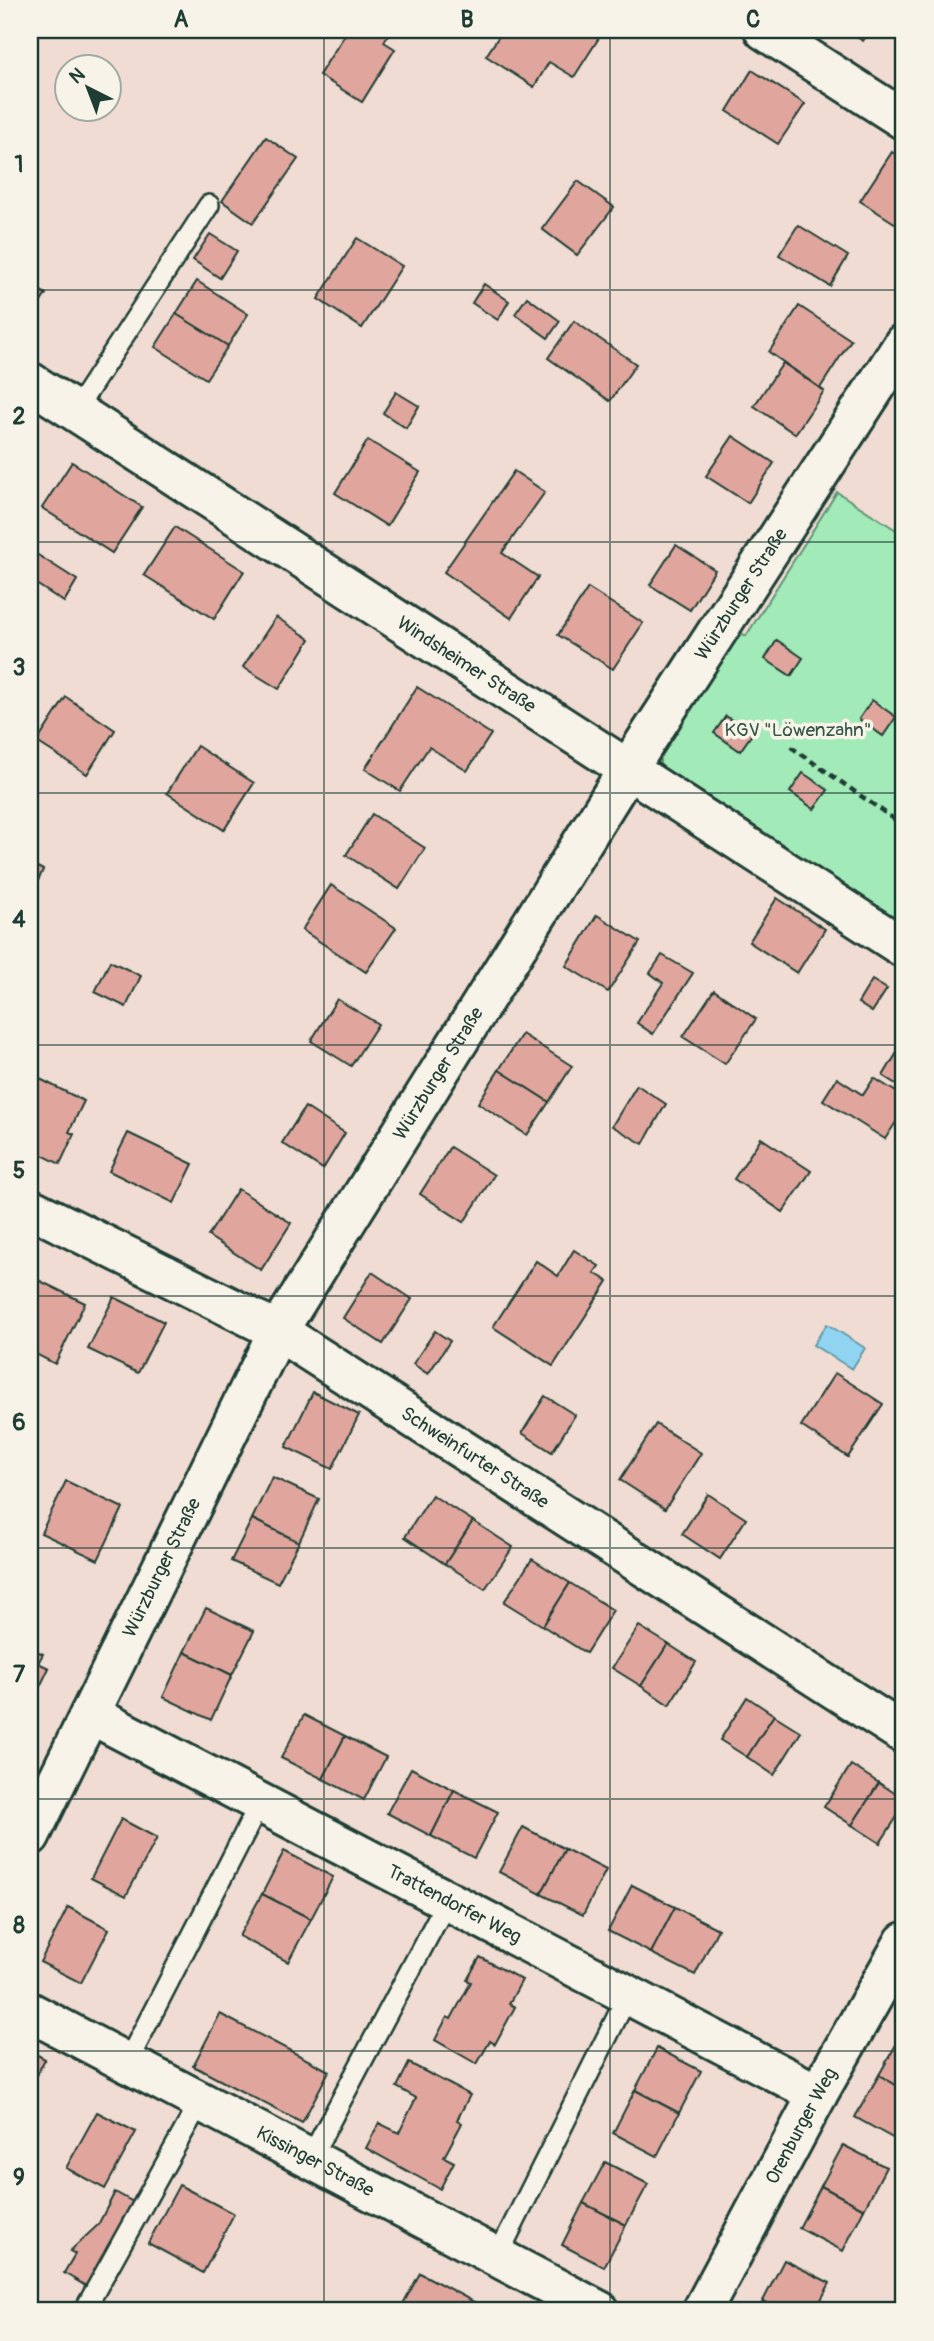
<svg xmlns="http://www.w3.org/2000/svg" width="934" height="2341" font-family="Pangolin,sans-serif">
  <rect width="100%" height="100%" fill="#f0dcd2"/>
  <filter id="ink" filterUnits="userSpaceOnUse"><feTurbulence type="fractalNoise" baseFrequency=".0143" numOctaves="2"/><feDisplacementMap in="SourceGraphic" scale="14" xChannelSelector="R" yChannelSelector="G"/><feConvolveMatrix kernelMatrix="1 2 1 2 8 2 1 2 1" color-interpolation-filters="sRGB"/></filter>
  <g filter="url(#ink)">
    <polygon fill="#a2eab8" stroke="#609476" stroke-width="2" points="837,492 904,535 904,933 876,914 878,908 661,769 658,749 736,629 746,636"/>
    <polygon fill="#90d4f2" stroke="#6398a6" stroke-width="2" points="827,1324 865,1348 852,1369 813,1345"/>
    <g fill="#e0a69d" stroke="#1f3d34" stroke-width="2">
      <polygon points="348,30 388,30 390,31 384,42 395,49 362,102 319,75"/>
      <polygon points="503,30 604,30 574,77 549,62 534,87 486,56"/>
      <polygon points="845,30 870,30 863,41"/>
      <polygon points="752,70 805,104 778,144 727,111"/>
      <polygon points="266,137 298,159 253,223 222,201"/>
      <polygon points="892,152 904,160 904,229 860,201"/>
      <polygon points="578,181 614,207 577,255 542,229"/>
      <polygon points="798,225 848,256 830,286 779,255"/>
      <polygon points="210,234 237,251 220,278 193,260"/>
      <polygon points="357,238 402,266 362,328 318,299"/>
      <polygon points="197,281 248,314 228,346 176,314"/>
      <polygon points="30,284 46,294 30,319"/>
      <polygon points="484,284 509,301 498,320 472,303"/>
      <polygon points="527,297 560,321 548,338 515,314"/>
      <polygon points="799,306 851,340 820,388 769,352"/>
      <polygon points="176,314 228,346 206,379 155,347"/>
      <polygon points="574,321 636,364 610,401 548,358"/>
      <polygon points="783,363 824,391 795,434 754,406"/>
      <polygon points="396,392 419,406 406,428 383,413"/>
      <polygon points="733,436 774,463 748,503 706,476"/>
      <polygon points="368,440 420,472 387,526 335,493"/>
      <polygon points="72,462 142,507 112,553 42,508"/>
      <polygon points="514,471 545,492 502,553 538,577 511,618 444,572"/>
      <polygon points="175,527 244,571 214,619 144,575"/>
      <polygon points="676,545 715,570 690,610 650,585"/>
      <polygon points="30,550 77,580 64,602 30,580"/>
      <polygon points="588,588 643,623 613,669 558,635"/>
      <polygon points="276,617 310,639 279,689 243,667"/>
      <polygon points="777,640 803,658 791,676 765,659"/>
      <polygon points="417,687 491,734 467,771 429,747 400,791 365,769"/>
      <polygon points="66,697 115,730 87,774 37,742"/>
      <polygon points="872,700 896,717 883,736 859,719"/>
      <polygon points="726,716 752,734 740,751 714,733"/>
      <polygon points="197,746 254,783 224,830 167,793"/>
      <polygon points="803,773 828,790 814,809 790,792"/>
      <polygon points="372,814 425,848 399,889 346,855"/>
      <polygon points="30,863 43,870 30,898"/>
      <polygon points="331,885 396,928 366,972 302,930"/>
      <polygon points="777,898 825,929 797,973 749,942"/>
      <polygon points="597,915 640,942 608,992 566,966"/>
      <polygon points="662,955 693,973 653,1034 637,1023 663,983 650,973"/>
      <polygon points="110,961 141,976 126,1007 95,992"/>
      <polygon points="872,980 887,989 872,1012 858,1003"/>
      <polygon points="714,990 756,1019 725,1064 683,1037"/>
      <polygon points="337,999 378,1024 351,1066 311,1041"/>
      <polygon points="904,1023 904,1089 883,1076 904,1041 896,1036"/>
      <polygon points="522,1034 572,1066 549,1102 499,1070"/>
      <polygon points="499,1070 549,1102 527,1135 478,1103"/>
      <polygon points="38,1078 84,1101 69,1132 74,1134 60,1164 30,1149 30,1096"/>
      <polygon points="837,1078 863,1095 874,1078 904,1097 904,1110 885,1139 823,1100"/>
      <polygon points="637,1085 666,1104 643,1144 612,1126"/>
      <polygon points="305,1107 345,1133 323,1169 282,1143"/>
      <polygon points="128,1133 193,1164 174,1203 109,1171"/>
      <polygon points="761,1138 811,1171 783,1212 734,1179"/>
      <polygon points="450,1147 494,1175 464,1222 420,1194"/>
      <polygon points="238,1189 291,1223 261,1270 208,1236"/>
      <polygon points="574,1250 599,1266 594,1273 608,1281 553,1366 493,1327 536,1261 558,1276"/>
      <polygon points="372,1272 412,1299 383,1344 343,1318"/>
      <polygon points="36,1279 85,1303 55,1364 30,1351 30,1291"/>
      <polygon points="114,1297 164,1322 138,1373 88,1349"/>
      <polygon points="435,1331 450,1341 428,1374 413,1364"/>
      <polygon points="835,1373 883,1404 848,1457 801,1426"/>
      <polygon points="313,1392 359,1415 332,1469 286,1447"/>
      <polygon points="545,1396 575,1415 552,1452 522,1433"/>
      <polygon points="656,1424 701,1453 665,1509 620,1480"/>
      <polygon points="272,1477 319,1499 299,1542 252,1519"/>
      <polygon points="66,1481 123,1508 98,1560 41,1533"/>
      <polygon points="708,1494 746,1519 720,1559 682,1534"/>
      <polygon points="432,1495 473,1521 445,1564 405,1537"/>
      <polygon points="252,1519 299,1542 278,1583 231,1561"/>
      <polygon points="473,1521 513,1547 485,1589 445,1564"/>
      <polygon points="532,1559 570,1583 543,1626 504,1602"/>
      <polygon points="570,1583 613,1610 586,1653 543,1626"/>
      <polygon points="206,1608 254,1631 232,1675 184,1652"/>
      <polygon points="639,1626 668,1644 641,1686 612,1668"/>
      <polygon points="668,1644 696,1662 669,1705 641,1686"/>
      <polygon points="30,1648 43,1654 38,1663 49,1668 30,1707"/>
      <polygon points="184,1652 232,1675 211,1720 163,1697"/>
      <polygon points="747,1697 774,1715 747,1757 720,1740"/>
      <polygon points="304,1715 345,1736 323,1779 281,1758"/>
      <polygon points="774,1715 801,1732 774,1775 747,1757"/>
      <polygon points="345,1736 386,1757 364,1800 323,1779"/>
      <polygon points="851,1765 879,1783 852,1825 824,1807"/>
      <polygon points="411,1768 454,1790 431,1836 387,1813"/>
      <polygon points="879,1783 904,1799 904,1806 880,1843 852,1825"/>
      <polygon points="454,1790 498,1812 474,1858 431,1836"/>
      <polygon points="121,1819 157,1838 126,1896 91,1878"/>
      <polygon points="523,1827 565,1849 541,1894 499,1872"/>
      <polygon points="565,1849 606,1870 583,1915 541,1894"/>
      <polygon points="284,1851 333,1877 311,1919 262,1894"/>
      <polygon points="632,1885 675,1907 651,1953 608,1931"/>
      <polygon points="262,1894 311,1919 288,1962 239,1936"/>
      <polygon points="68,1907 109,1929 81,1983 40,1962"/>
      <polygon points="675,1907 718,1929 695,1975 651,1953"/>
      <polygon points="480,1957 522,1980 509,2004 515,2007 495,2044 490,2041 477,2064 435,2040 447,2017 451,2019 471,1982 467,1980"/>
      <polygon points="220,2014 329,2071 302,2123 193,2066"/>
      <polygon points="902,2034 904,2035 904,2090 879,2075"/>
      <polygon points="657,2048 701,2071 679,2113 635,2090"/>
      <polygon points="30,2051 45,2059 30,2088"/>
      <polygon points="409,2063 470,2095 457,2120 462,2123 444,2157 454,2162 440,2189 366,2148 379,2123 399,2133 416,2098 397,2087"/>
      <polygon points="879,2075 904,2090 904,2131 898,2141 855,2117"/>
      <polygon points="635,2090 679,2113 657,2156 613,2133"/>
      <polygon points="97,2112 136,2132 105,2189 66,2168"/>
      <polygon points="843,2145 886,2167 864,2209 821,2186"/>
      <polygon points="605,2162 648,2184 626,2225 583,2203"/>
      <polygon points="179,2185 234,2214 203,2273 148,2243"/>
      <polygon points="821,2186 864,2209 843,2251 799,2228"/>
      <polygon points="115,2192 133,2202 86,2286 64,2273 75,2254 70,2251 98,2225"/>
      <polygon points="583,2203 626,2225 604,2267 562,2245"/>
      <polygon points="784,2260 830,2283 815,2311 783,2311 763,2301"/>
      <polygon points="420,2273 487,2309 486,2311 399,2311"/>
      <polygon points="763,2301 783,2311 758,2311"/>
    </g>
    <g fill="none" stroke-linecap="round" stroke-linejoin="round">
      <defs>
        <g id="service">
          <polyline points="75,411 209,205"/>
          <polyline points="127,2063 260,1803"/>
          <polyline points="310,2159 447,1901"/>
          <polyline points="497,2257 628,1995"/>
          <polyline points="84,2311 200,2102"/>
        </g>
        <g id="minor">
          <polyline points="764,30 904,120"/>
          <path id="s1" d="M 30,382 L 904,948"/>
          <path id="s2" d="M 30,1208 L 278,1331 L 904,1734"/>
          <path id="s3" d="M 90,1714 L 818,2094"/>
          <path id="s4" d="M 30,1836 L 278,1331 L 628,769 L 904,343"/>
          <path id="s5" d="M 30,2012 L 600,2311"/>
          <path id="s6" d="M 702,2311 L 818,2094 L 904,1942"/>
        </g>
      </defs>
      <use href="#service" stroke="#1f3d34" stroke-width="24"/>
      <use href="#minor" stroke="#1f3d34" stroke-width="44"/>
      <polyline stroke="#1f3d34" stroke-width="4.5" stroke-dasharray="7 5" stroke-linecap="butt" points="791,747 904,826"/>
      <use href="#service" stroke="#f7f3e8" stroke-width="19"/>
      <use href="#minor" stroke="#f7f3e8" stroke-width="38"/>
    </g>
  </g>
  <path fill="none" stroke="#1f3d34" stroke-width="2" stroke-opacity="0.55" d="M 324,30 L 324,2311M 610,30 L 610,2311M 30,290 L 904,290M 30,542 L 904,542M 30,793 L 904,793M 30,1045 L 904,1045M 30,1296 L 904,1296M 30,1548 L 904,1548M 30,1799 L 904,1799M 30,2051 L 904,2051"/>
  <g text-anchor="middle" dominant-baseline="central" stroke-width="7" stroke-linejoin="round" paint-order="stroke">
    <g font-size="19" fill="#1f3d34" stroke="#f7f3e8">
      <text stroke="none"><textPath href="#s4" startOffset="1433">Würzburger Straße</textPath></text>
      <text stroke="none"><textPath href="#s1" startOffset="520">Windsheimer Straße</textPath></text>
      <text stroke="none"><textPath href="#s4" startOffset="866">Würzburger Straße</textPath></text>
      <text stroke="none"><textPath href="#s2" startOffset="511">Schweinfurter Straße</textPath></text>
      <text stroke="none"><textPath href="#s4" startOffset="299">Würzburger Straße</textPath></text>
      <text stroke="none"><textPath href="#s3" startOffset="411">Trattendorfer Weg</textPath></text>
      <text stroke="none"><textPath href="#s6" startOffset="210">Orenburger Weg</textPath></text>
      <text stroke="none"><textPath href="#s5" startOffset="322">Kissinger Straße</textPath></text>
    </g>
    <g font-size="19" fill="#335748" stroke="#f7f3e8">
      <text x="798" y="730">KGV "Löwenzahn"</text>
    </g>
  </g>
  <rect width="934" height="2341" fill="none" stroke="#f7f3e8" stroke-width="77"/>
  <g transform="translate(88 88) rotate(318)"><circle r="33" fill="#f7f3e8" stroke="#a1aaa0" stroke-width="2"/>
  <path d="M0-5L12 26L0 18L-12 26Z" fill="#1f3d34"/>
  <text y="-10" font-size="19" font-weight="bold" text-anchor="middle" fill="#1f3d34">N</text>
  </g>
  <rect x="38" y="38" width="857" height="2264" fill="none" stroke="#1f3d34" stroke-width="2.5"/>
  <g font-size="23" text-anchor="middle" font-weight="bold" fill="#1f3d34">
    <text x="181" y="27">A</text>
    <text x="467" y="27">B</text>
    <text x="753" y="27">C</text>
    <text x="19" y="172">1</text>
    <text x="19" y="424">2</text>
    <text x="19" y="675">3</text>
    <text x="19" y="927">4</text>
    <text x="19" y="1178">5</text>
    <text x="19" y="1430">6</text>
    <text x="19" y="1682">7</text>
    <text x="19" y="1933">8</text>
    <text x="19" y="2185">9</text>
  </g>
</svg>
